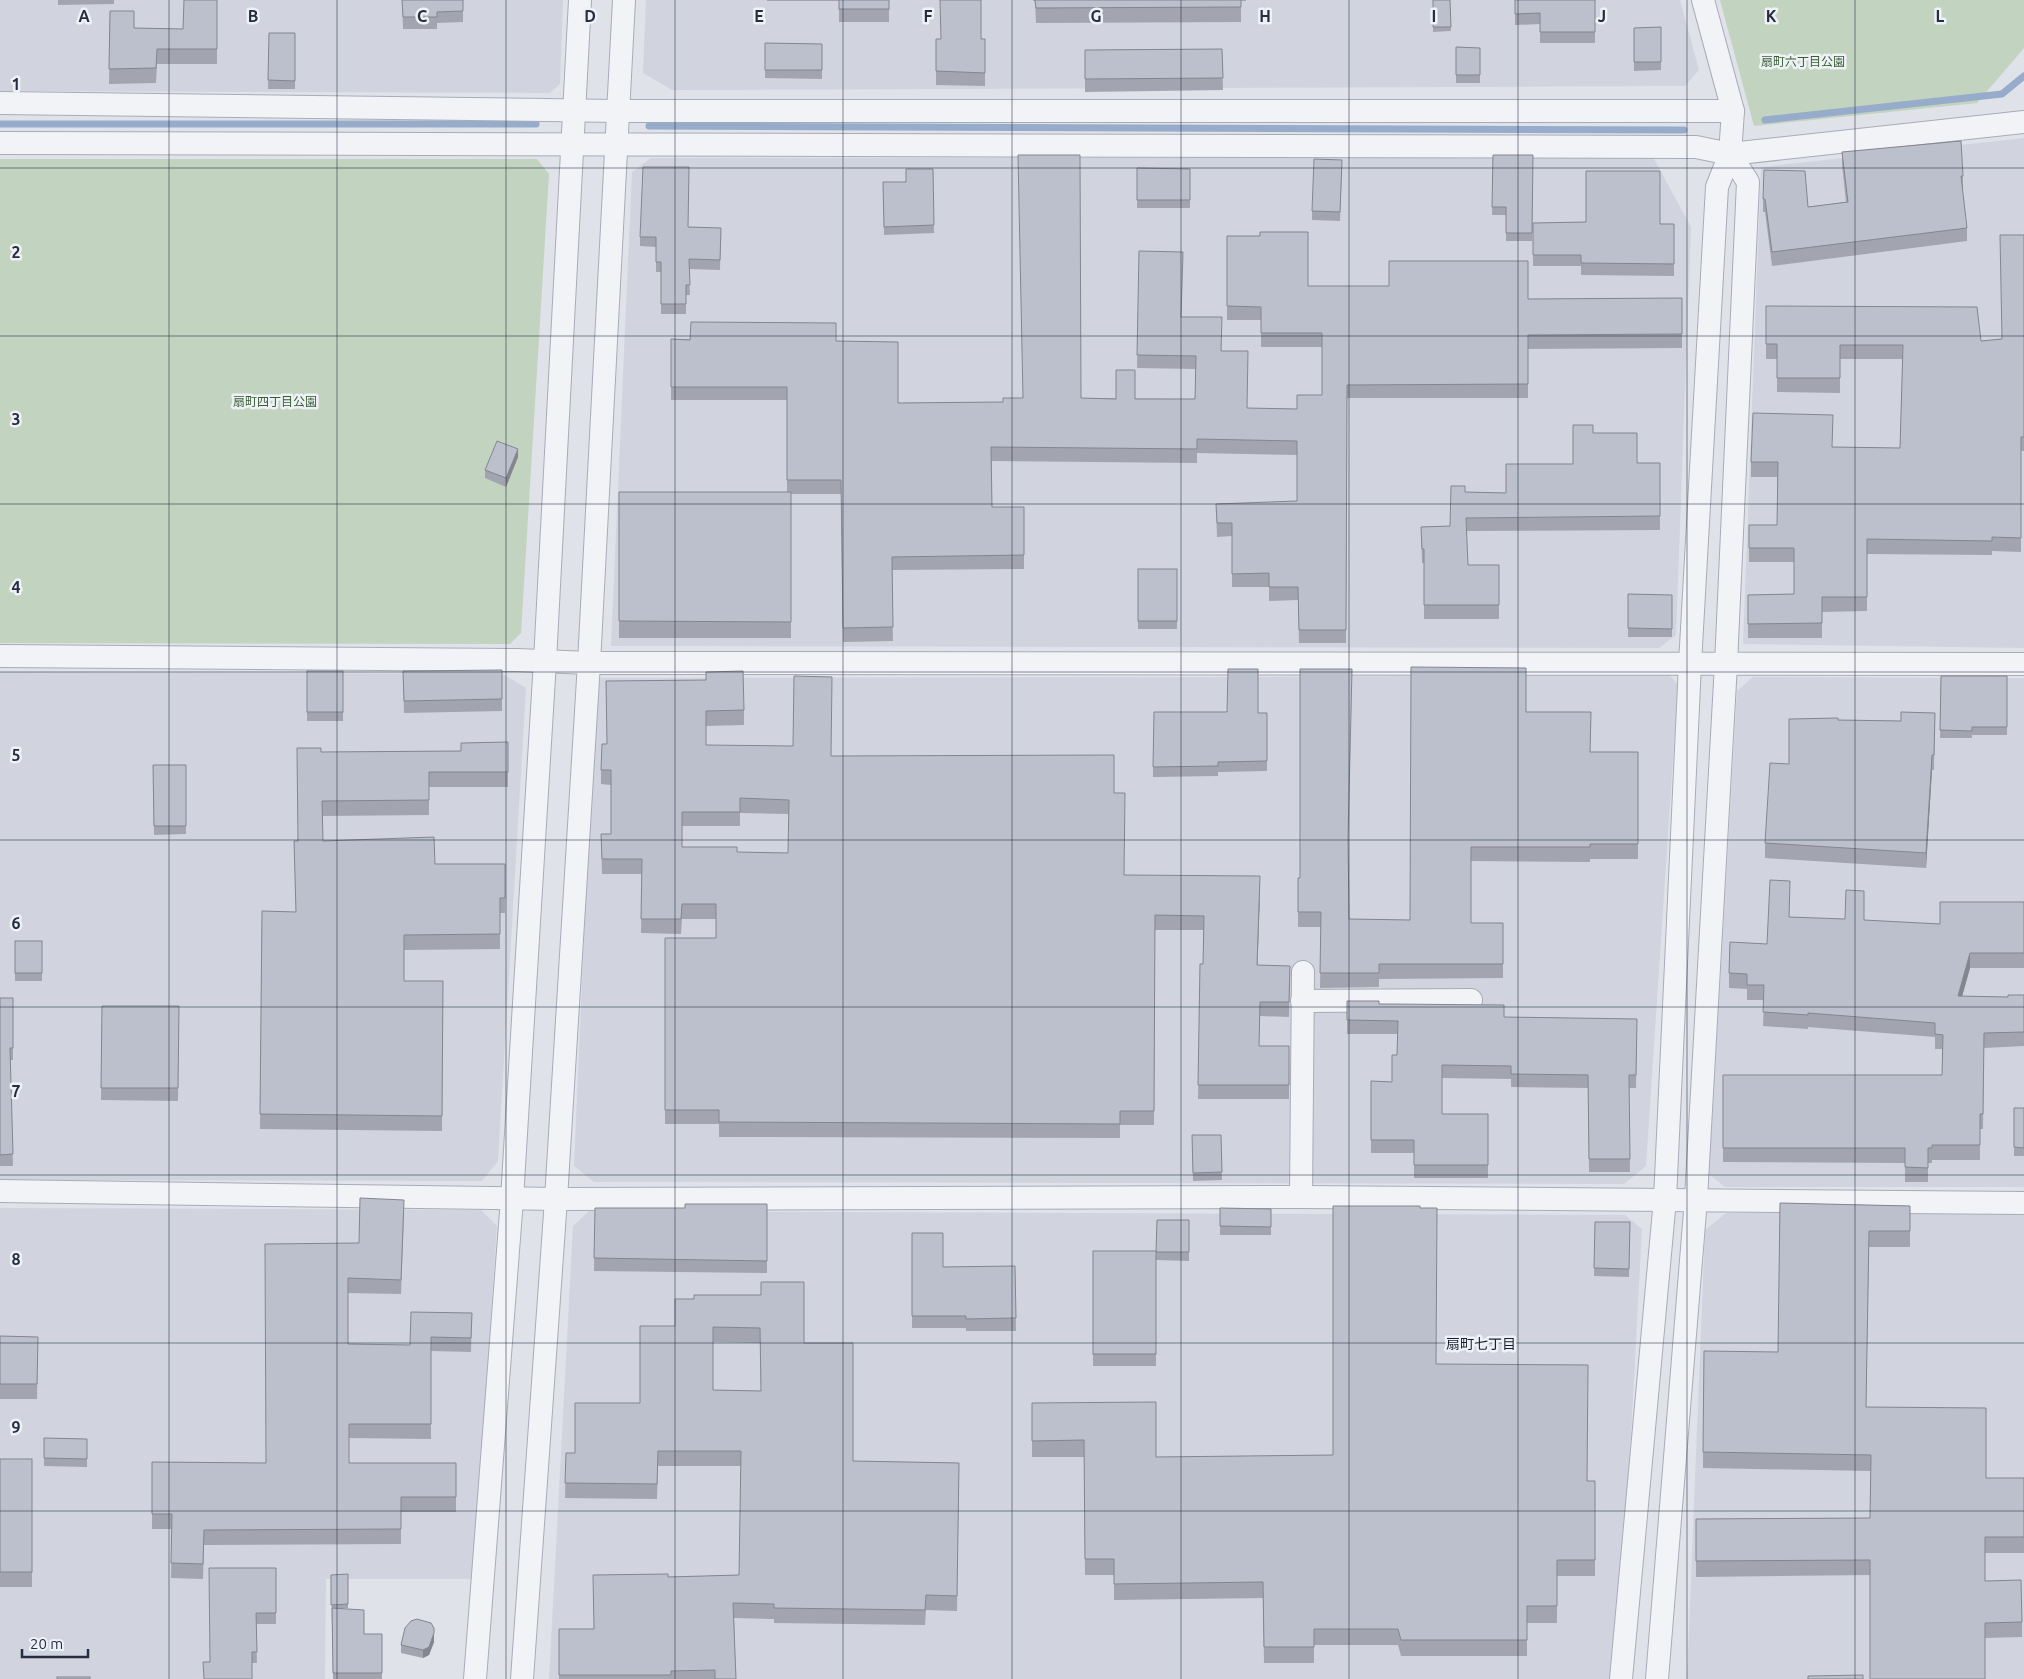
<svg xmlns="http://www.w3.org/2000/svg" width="2024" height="1679" font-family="Ubuntu,'Noto Sans JP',sans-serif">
  <rect width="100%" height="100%" fill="#dfe2e9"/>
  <g fill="#d1d4de">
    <polygon points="0,0 563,0 560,84 550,93 0,91"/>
    <polygon points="646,0 1680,0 1699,70 1685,86 672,90 643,73"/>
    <polygon points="2024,138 2024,648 1743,644 1761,167"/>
    <polygon points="1653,157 1691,227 1676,635 1659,648 611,646 632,172 651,158"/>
    <polygon points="0,672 503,674 526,688 498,1161 482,1181 0,1180"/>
    <polygon points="1668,674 1678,684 1646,1166 1624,1184 594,1182 574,1166 595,678 1265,677"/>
    <polygon points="1753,677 2024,678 2024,1187 1725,1187 1709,1174 1737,691"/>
    <polygon points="0,1208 481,1210 497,1226 473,1579 326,1579 325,1679 0,1679"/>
    <polygon points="589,1211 1625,1215 1642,1229 1618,1679 549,1679 573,1226"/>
    <polygon points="1726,1213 2024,1213 2024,1679 1687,1679 1705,1230"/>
  </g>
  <g fill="#c2d3bf">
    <polygon points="1720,0 2024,0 2024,48 1977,103 1754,126"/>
    <polygon points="0,159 537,159 549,174 521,633 510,644 0,643"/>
  </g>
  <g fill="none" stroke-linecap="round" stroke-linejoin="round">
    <g stroke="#97abcb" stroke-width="7">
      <polyline points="1765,120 2002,94 2024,76"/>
      <polyline points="0,124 536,124"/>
      <polyline points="649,126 1684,130"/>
    </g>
    <defs>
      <g id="minor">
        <polyline points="0,103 618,111 1733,111"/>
        <polyline points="0,143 1696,147 1730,154 2024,122"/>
        <polyline points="0,656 517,660 589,663 2024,664"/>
        <polyline points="1302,1001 1471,1000"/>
        <polyline points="0,1191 556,1199 1301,1197 2024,1203"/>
        <polyline points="1301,1197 1303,972"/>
        <polyline points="475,1679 512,1199 545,661 580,0"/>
        <polyline points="522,1679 556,1199 589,663 624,0"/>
        <polyline points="1621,1679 1665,1199 1690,664 1717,187 1730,154 1733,111 1703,0"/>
        <polyline points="1657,1679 1696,1199 1726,664 1748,182 1730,154"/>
      </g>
    </defs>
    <use href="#minor" stroke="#a8acb7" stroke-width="24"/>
    <use href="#minor" stroke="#f2f3f7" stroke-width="22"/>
  </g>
  <g fill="#a2a5af" fill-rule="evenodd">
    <polygon points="58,0 114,0 114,4 58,5"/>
    <polygon points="217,0 217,64 157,64 156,83 109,84 110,11 134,28 183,29"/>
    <polygon points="402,0 463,0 463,22 437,23 437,29 403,29"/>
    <polygon points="767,0 889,0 889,22 839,22 839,1 767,1"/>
    <polygon points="1033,0 1246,0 1246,1 1241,1 1241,22 1036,23 1035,1 1033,1"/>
    <polygon points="1433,0 1450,0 1451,31 1433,32"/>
    <polygon points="1515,0 1595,0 1595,43 1540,43 1540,24 1515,25"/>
    <polygon points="1661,27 1661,70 1634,71 1634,28"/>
    <polygon points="269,33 295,33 295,89 268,89"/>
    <polygon points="940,39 985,39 985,86 936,85 936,71"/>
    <polygon points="765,43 822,44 822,79 765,78"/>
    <polygon points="1456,47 1480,48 1480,83 1456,83"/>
    <polygon points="1222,49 1223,90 1085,92 1085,50"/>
    <polygon points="1842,152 1963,176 1963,189 1962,190 1967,228 1967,241 1772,266 1765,212 1763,212 1763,199 1808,207 1846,202 1842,165"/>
    <polygon points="1493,155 1533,155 1532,241 1506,241 1506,215 1492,215"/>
    <polygon points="1137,168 1190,169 1190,208 1137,208"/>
    <polygon points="1342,168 1340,221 1312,220 1312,211"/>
    <polygon points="933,169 934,233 884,235 883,182 906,182"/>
    <polygon points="1586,222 1674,224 1674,276 1581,275 1581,266 1533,266 1533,223"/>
    <polygon points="688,227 721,228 720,270 689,269 690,295 686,295 686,314 661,314 661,272 656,272 656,247 640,246 640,237"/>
    <polygon points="2024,235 2024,451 2021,451 2021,552 1992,551 1992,555 1867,554 1867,611 1822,612 1822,638 1748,638 1748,595 1794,594 1794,562 1749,562 1749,525 1777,525 1777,477 1751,477 1751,462 1832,447 1900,448 1903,359 1840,359 1840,393 1777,392 1777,359 1766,359 1766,306 1981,341 2002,339"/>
    <polygon points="1227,236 1308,286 1528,299 1682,298 1682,348 1528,349 1528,398 1347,398 1346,643 1299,643 1298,600 1269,601 1269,587 1232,587 1232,536 1217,537 1216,504 1297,501 1297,455 1197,453 1197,463 992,461 992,507 1024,507 1024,569 892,570 893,641 843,642 841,494 791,494 791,638 619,638 619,492 787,492 787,400 671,400 671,339 836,341 898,403 1003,402 1081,398 1195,399 1196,369 1137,368 1139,251 1181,317 1222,351 1247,408 1297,409 1322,395 1322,347 1261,347 1261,320 1227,320"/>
    <polygon points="1593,433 1637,463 1660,463 1660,530 1466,531 1468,565 1499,565 1499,619 1424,619 1424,563 1422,563 1421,527 1450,526 1465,492 1506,493 1573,464"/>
    <polygon points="518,457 506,487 485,478 485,470"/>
    <rect x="1138" y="569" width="39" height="60"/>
    <polygon points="1628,594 1672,595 1672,637 1628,637"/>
    <polygon points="502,670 502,711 404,713 403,671"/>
    <rect x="307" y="671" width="36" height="50"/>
    <polygon points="1941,676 2007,676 2007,735 1972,735 1972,738 1940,738"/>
    <path d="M 606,681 L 744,710 L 744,725 L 706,726 L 706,745 L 831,756 L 1114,793 L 1124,875 L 1260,891 L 1257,965 L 1290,966 L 1289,1017 L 1260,1016 L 1259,1046 L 1289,1046 L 1289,1099 L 1198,1099 L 1200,964 L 1203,964 L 1204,930 L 1155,930 L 1154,1125 L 1120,1125 L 1120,1138 L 719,1137 L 719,1124 L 665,1124 L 665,938 L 716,938 L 716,919 L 682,919 L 681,934 L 641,933 L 642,874 L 602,874 L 601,834 L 611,834 L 611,785 L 601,784 L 601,770 L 607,744 ZM 740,813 L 789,814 L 788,853 L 737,852 L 682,847 L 682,826 L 740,826 Z"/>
    <polygon points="1526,712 1590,752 1638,752 1638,859 1590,859 1590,862 1471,861 1471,923 1503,923 1503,978 1379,979 1379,987 1320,988 1321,927 1298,927 1298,878 1300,878 1348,847 1349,919 1410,920"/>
    <polygon points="1258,713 1267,713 1267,771 1218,772 1218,776 1153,777 1153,767"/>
    <polygon points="1935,713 1934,770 1932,770 1926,868 1765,858 1765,843 1789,764 1838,720 1901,721"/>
    <polygon points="508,742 508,787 429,787 429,815 322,816 323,841 435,864 505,864 505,913 500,913 500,949 404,950 404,981 443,981 442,1131 260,1129 262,911 296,912 294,841 297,841 321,752 461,751"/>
    <polygon points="153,765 186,765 186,834 154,835"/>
    <polygon points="1790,895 1789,917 1940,924 2024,902 2024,968 1970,968 1962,996 2008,997 2024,995 2024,1046 1984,1048 1983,1129 1980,1129 1980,1160 1932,1160 1932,1163 1928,1163 1928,1182 1905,1182 1905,1163 1723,1162 1723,1075 1942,1075 1942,1049 1935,1049 1935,1037 1808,1027 1808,1029 1763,1026 1764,1000 1747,1000 1747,989 1729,988 1729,973 1767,944"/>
    <rect x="15" y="941" width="27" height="40"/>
    <polygon points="0,998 13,998 13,1060 10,1060 13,1166 0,1166"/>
    <polygon points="1347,1001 1504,1017 1637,1019 1636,1088 1629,1088 1630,1172 1589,1172 1588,1088 1511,1087 1511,1079 1442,1078 1442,1114 1488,1114 1488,1178 1414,1178 1414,1153 1371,1153 1371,1081 1392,1082 1397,1055 1398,1034 1347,1034"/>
    <polygon points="102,1006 179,1006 178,1101 101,1100"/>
    <rect x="2014" y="1108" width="10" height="48"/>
    <polygon points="1192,1135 1221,1135 1222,1180 1193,1181"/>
    <polygon points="1780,1203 1910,1206 1910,1247 1869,1247 1866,1407 1986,1478 2024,1478 2024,1553 1985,1553 1985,1581 2022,1622 2022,1637 1985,1638 1870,1575 1696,1577 1696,1519 1870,1518 1871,1471 1703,1468 1703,1452 1778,1352"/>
    <polygon points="767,1204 767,1273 594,1271 595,1208 685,1208"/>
    <polygon points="1220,1208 1271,1209 1271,1235 1220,1235"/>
    <polygon points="404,1214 401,1294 348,1293 348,1344 410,1345 472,1313 471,1352 431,1351 431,1439 349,1438 349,1463 456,1463 456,1512 401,1512 401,1544 204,1545 203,1579 171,1578 172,1529 152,1529 152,1462 266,1463 359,1243"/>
    <polygon points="1157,1220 1189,1220 1189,1261 1156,1260"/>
    <polygon points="1595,1222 1630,1222 1629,1277 1594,1276"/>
    <polygon points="912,1233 943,1267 1015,1266 1016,1331 966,1331 966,1328 912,1328"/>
    <rect x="1093" y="1251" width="63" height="115"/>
    <path d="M 675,1299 L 804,1343 L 853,1461 L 959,1463 L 957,1611 L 926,1610 L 925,1625 L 774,1623 L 774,1619 L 734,1618 L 736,1679 L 559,1679 L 559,1629 L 593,1629 L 668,1577 L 739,1575 L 741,1466 L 658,1466 L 657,1499 L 565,1498 L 566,1453 L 575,1453 L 640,1403 L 675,1326 ZM 713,1342 L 760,1343 L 761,1391 L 713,1390 Z"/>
    <polygon points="0,1336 38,1337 37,1399 0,1399"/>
    <polygon points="1436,1364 1587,1481 1595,1481 1595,1576 1557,1576 1557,1623 1527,1623 1527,1656 1401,1656 1398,1645 1314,1645 1314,1663 1264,1663 1263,1598 1114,1600 1114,1575 1085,1575 1084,1457 1032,1457 1032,1403 1156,1457 1333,1455"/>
    <polygon points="44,1438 87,1459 87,1467 44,1466"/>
    <rect x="0" y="1459" width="32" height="128"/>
    <polygon points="276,1568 276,1624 256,1624 257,1663 210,1662"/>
    <polygon points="348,1574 348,1608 340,1608 364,1634 382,1634 382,1679 333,1679 331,1575"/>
    <polygon points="434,1642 429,1655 423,1658 401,1653 401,1645"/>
  </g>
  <g fill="#84868f">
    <polygon points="518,449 518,457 506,487 506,478"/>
    <polygon points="1932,755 1932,770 1926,868 1926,853"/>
    <polygon points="1260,876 1260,891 1257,979 1257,965"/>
    <polygon points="1970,953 1970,968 1958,1011 1958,996"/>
    <polygon points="434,1633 434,1642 429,1655 423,1658 423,1650"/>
  </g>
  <g fill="#bcc0cc" stroke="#84868f" fill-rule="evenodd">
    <polygon points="184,0 217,0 217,49 157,49 156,68 109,69 110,11 134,11 134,28 183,29"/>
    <polygon points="402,0 463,0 463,11 437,12 437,17 403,17"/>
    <rect x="839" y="0" width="50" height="9"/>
    <polygon points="940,0 981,0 981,39 985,39 985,73 936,71 936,39 941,39"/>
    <polygon points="1035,0 1241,0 1241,7 1036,8"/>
    <polygon points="1433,0 1450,0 1451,27 1433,27"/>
    <polygon points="1515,0 1595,0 1595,32 1540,32 1540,13 1515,14"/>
    <polygon points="1661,27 1661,62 1634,62 1634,28"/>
    <polygon points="269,33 295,33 295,81 268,80"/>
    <polygon points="765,43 822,44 822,70 765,70"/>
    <polygon points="1456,47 1480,48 1480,75 1456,75"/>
    <polygon points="1222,49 1223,78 1085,79 1085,50"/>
    <polygon points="1961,141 1963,176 1961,176 1967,228 1772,252 1765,199 1763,199 1764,170 1805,171 1808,207 1848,202 1842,152"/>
    <polygon points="1018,155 1080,155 1081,398 1116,399 1116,370 1135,370 1135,399 1195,399 1196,356 1137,355 1139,251 1183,252 1181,317 1222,317 1221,351 1248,351 1247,408 1297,409 1297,395 1322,395 1322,333 1261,333 1261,307 1227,306 1227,236 1260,236 1260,232 1308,232 1308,286 1389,286 1389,261 1528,261 1528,299 1682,298 1682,334 1528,335 1528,384 1347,385 1346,630 1299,630 1298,587 1269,587 1269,573 1232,574 1232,523 1217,523 1216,504 1297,501 1297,441 1197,439 1197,449 991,447 992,507 1024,507 1024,555 892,557 893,627 843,628 841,480 787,480 787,387 671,387 671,339 690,340 691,322 836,323 836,341 898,342 898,403 1003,402 1003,398 1023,398"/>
    <polygon points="1493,155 1533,155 1532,233 1506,233 1506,207 1492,207"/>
    <polygon points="1314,159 1342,160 1340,212 1312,211"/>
    <polygon points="643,167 689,167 688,227 721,228 720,260 689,259 690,285 686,285 686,304 661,304 661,262 656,262 656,237 640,237"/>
    <polygon points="1137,168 1190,169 1190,200 1137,200"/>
    <polygon points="906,169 933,169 934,225 884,227 883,182 906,182"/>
    <polygon points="1586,171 1660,171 1660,224 1674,224 1674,264 1581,263 1581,255 1533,255 1533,223 1586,222"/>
    <polygon points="2000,235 2024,235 2024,437 2021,437 2021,538 1992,537 1992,541 1867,539 1867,597 1822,597 1822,623 1748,624 1748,595 1794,594 1794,548 1749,548 1749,525 1777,525 1778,462 1751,462 1753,413 1833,415 1832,447 1900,448 1903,345 1840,345 1840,378 1777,378 1777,344 1766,344 1766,306 1977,307 1981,341 2002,339"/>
    <polygon points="1573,425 1593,425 1593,433 1637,433 1637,463 1660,463 1660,516 1466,518 1468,565 1499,565 1499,605 1424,605 1424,549 1422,549 1421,527 1450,526 1451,486 1465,486 1465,492 1506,493 1506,464 1573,464"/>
    <polygon points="497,441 518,449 506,478 485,470"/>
    <polygon points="619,492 791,492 791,622 619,621"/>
    <rect x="1138" y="569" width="39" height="52"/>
    <polygon points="1628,594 1672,595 1672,629 1628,628"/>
    <polygon points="1411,667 1526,668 1526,712 1591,712 1590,752 1638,752 1638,844 1590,844 1590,847 1471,847 1471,923 1503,923 1503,964 1379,964 1379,973 1320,973 1321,912 1298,912 1298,878 1300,878 1300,669 1352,669 1348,838 1349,919 1410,920"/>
    <polygon points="1228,669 1258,669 1258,713 1267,713 1267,761 1218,762 1218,766 1153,767 1154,712 1227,712"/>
    <polygon points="502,670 502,699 404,701 403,671"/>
    <rect x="307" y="671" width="36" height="41"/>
    <path d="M 743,671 L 744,710 L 706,711 L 706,745 L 793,746 L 794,676 L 832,677 L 831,756 L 1114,755 L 1114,793 L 1125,793 L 1124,875 L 1260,876 L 1257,965 L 1290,966 L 1289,1002 L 1260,1002 L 1259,1046 L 1289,1046 L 1289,1085 L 1198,1085 L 1200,964 L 1203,964 L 1204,916 L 1155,915 L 1154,1111 L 1120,1111 L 1120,1124 L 719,1122 L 719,1110 L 665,1110 L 665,938 L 716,938 L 716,904 L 682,904 L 681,919 L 641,919 L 642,859 L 602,859 L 601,834 L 611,834 L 611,770 L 601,770 L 602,744 L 607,744 L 606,681 L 706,680 L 706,672 ZM 740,798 L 789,800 L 788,853 L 737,852 L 737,847 L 682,847 L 682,812 L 740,812 Z"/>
    <polygon points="1941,676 2007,676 2007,727 1972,727 1972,731 1940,730"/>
    <polygon points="1901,712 1935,713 1934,755 1932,755 1926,853 1765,843 1770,763 1789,764 1789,719 1838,718 1838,720 1901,721"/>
    <polygon points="508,742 508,772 429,772 429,800 322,801 323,841 434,837 435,864 505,864 505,898 500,898 500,934 404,935 404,981 443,981 442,1116 260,1114 262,911 296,912 294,841 298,841 297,748 321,748 321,752 461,751 461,743"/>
    <polygon points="153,765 186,765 186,826 154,826"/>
    <polygon points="1770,880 1790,881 1789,917 1845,919 1846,890 1864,891 1864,920 1940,924 1940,902 2024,902 2024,953 1970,953 1958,996 2008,997 2008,995 2024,995 2024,1032 1984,1033 1983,1114 1980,1114 1980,1145 1932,1145 1932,1148 1928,1148 1928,1168 1905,1167 1905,1148 1723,1148 1723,1075 1942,1075 1943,1035 1935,1034 1935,1023 1808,1013 1808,1015 1763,1012 1764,985 1747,985 1747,974 1729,973 1730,942 1767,944"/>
    <rect x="15" y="941" width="27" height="32"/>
    <polygon points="0,998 13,998 13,1048 10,1048 13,1154 0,1155"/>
    <polygon points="1347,1001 1379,1001 1379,1004 1389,1004 1504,1005 1504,1017 1637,1019 1636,1075 1629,1075 1630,1159 1589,1159 1588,1075 1511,1074 1511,1066 1442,1065 1442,1114 1488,1114 1488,1165 1414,1165 1414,1140 1371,1140 1371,1081 1392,1082 1392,1055 1397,1055 1398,1021 1347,1020"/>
    <polygon points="102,1006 179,1006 178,1088 101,1088"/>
    <polygon points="2014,1108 2024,1108 2024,1148 2014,1147"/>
    <polygon points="1192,1135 1221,1135 1222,1172 1193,1173"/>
    <polygon points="360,1198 404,1200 401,1280 348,1278 348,1344 410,1345 411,1312 472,1313 471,1338 431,1337 431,1424 349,1424 349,1463 456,1463 456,1497 401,1497 401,1529 204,1530 203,1564 171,1563 172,1514 152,1514 152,1462 266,1463 265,1244 359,1243"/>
    <polygon points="1780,1203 1910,1206 1910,1231 1869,1231 1866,1407 1986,1408 1986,1478 2024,1478 2024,1537 1985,1537 1985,1581 2021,1580 2022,1622 1985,1623 1985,1679 1870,1679 1870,1560 1696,1561 1696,1519 1870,1518 1871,1455 1703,1452 1704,1351 1778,1352"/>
    <polygon points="685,1204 767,1204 767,1261 594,1258 595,1208 685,1208"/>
    <polygon points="1333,1206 1420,1206 1420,1208 1437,1208 1436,1364 1588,1365 1587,1481 1595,1481 1595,1560 1557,1560 1557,1606 1527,1606 1527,1640 1401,1640 1398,1629 1314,1629 1314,1647 1264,1647 1263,1582 1114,1584 1114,1559 1085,1559 1084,1440 1032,1441 1032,1403 1156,1402 1156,1457 1333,1455"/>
    <polygon points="1220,1208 1271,1209 1271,1227 1220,1226"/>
    <polygon points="1157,1220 1189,1220 1189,1252 1156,1252"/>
    <polygon points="1595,1222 1630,1222 1629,1269 1594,1268"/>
    <polygon points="912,1233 943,1233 943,1267 1015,1266 1016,1318 966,1319 966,1316 912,1316"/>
    <rect x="1093" y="1251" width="63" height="103"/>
    <path d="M 761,1282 L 804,1282 L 804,1343 L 853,1343 L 853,1461 L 959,1463 L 957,1596 L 926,1595 L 925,1610 L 774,1608 L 774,1604 L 733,1603 L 736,1679 L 715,1679 L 715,1670 L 671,1671 L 671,1675 L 559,1675 L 559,1629 L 594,1629 L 593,1575 L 668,1574 L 668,1577 L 739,1575 L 741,1451 L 658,1451 L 657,1484 L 565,1483 L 566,1453 L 575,1453 L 575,1403 L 640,1403 L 640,1326 L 675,1326 L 675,1299 L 694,1299 L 694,1295 L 761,1295 ZM 713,1327 L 760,1328 L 761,1391 L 713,1390 Z"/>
    <polygon points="0,1336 38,1337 37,1384 0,1384"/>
    <polygon points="44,1438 87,1439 87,1459 44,1458"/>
    <rect x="0" y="1459" width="32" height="113"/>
    <polygon points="209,1568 276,1568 276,1613 256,1613 257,1652 252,1652 252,1679 204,1679 203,1662 210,1662"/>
    <polygon points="348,1574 348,1604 331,1605 331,1575"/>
    <polygon points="332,1608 364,1610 364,1634 382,1634 382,1673 333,1673"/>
    <polygon points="417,1619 431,1623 434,1628 434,1633 429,1647 423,1650 401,1645 405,1628 411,1621"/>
    <polygon points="1863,1675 1863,1679 1808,1679 1808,1676"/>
    <rect x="57" y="1677" width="33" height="2"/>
  </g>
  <path fill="none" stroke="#272d41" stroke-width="1" stroke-opacity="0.55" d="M 169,0 L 169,1679M 337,0 L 337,1679M 506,0 L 506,1679M 675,0 L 675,1679M 843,0 L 843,1679M 1012,0 L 1012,1679M 1181,0 L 1181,1679M 1349,0 L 1349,1679M 1518,0 L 1518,1679M 1687,0 L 1687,1679M 1855,0 L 1855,1679M 0,168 L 2024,168M 0,336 L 2024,336M 0,504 L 2024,504M 0,672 L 2024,672M 0,840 L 2024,840M 0,1007 L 2024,1007M 0,1175 L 2024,1175M 0,1343 L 2024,1343M 0,1511 L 2024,1511"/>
  <g text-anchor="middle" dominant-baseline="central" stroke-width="5" stroke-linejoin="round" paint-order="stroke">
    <g font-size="12" fill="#375e33" stroke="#eef1f6">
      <text x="1803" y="61">扇町六丁目公園</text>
      <text x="275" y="401">扇町四丁目公園</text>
    </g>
    <g font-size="14" fill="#191f32" stroke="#eef1f6">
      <text x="1481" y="1344">扇町七丁目</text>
    </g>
  </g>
  <g font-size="16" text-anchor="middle" font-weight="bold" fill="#272d41" stroke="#eef1f6" stroke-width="5" stroke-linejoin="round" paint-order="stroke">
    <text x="84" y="22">A</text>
    <text x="253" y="22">B</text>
    <text x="422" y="22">C</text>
    <text x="590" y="22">D</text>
    <text x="759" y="22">E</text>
    <text x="928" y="22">F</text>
    <text x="1096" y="22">G</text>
    <text x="1265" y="22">H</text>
    <text x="1434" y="22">I</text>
    <text x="1602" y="22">J</text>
    <text x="1771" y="22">K</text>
    <text x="1940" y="22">L</text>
    <text x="16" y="90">1</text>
    <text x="16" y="258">2</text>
    <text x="16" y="425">3</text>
    <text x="16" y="593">4</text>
    <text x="16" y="761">5</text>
    <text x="16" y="929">6</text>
    <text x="16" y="1097">7</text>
    <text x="16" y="1265">8</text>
    <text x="16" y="1433">9</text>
  </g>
  <path d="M22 1649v8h66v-8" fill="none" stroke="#272d41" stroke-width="2.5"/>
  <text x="30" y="1649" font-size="15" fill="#272d41" stroke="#eef1f6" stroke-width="4" paint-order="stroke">20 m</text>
</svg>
